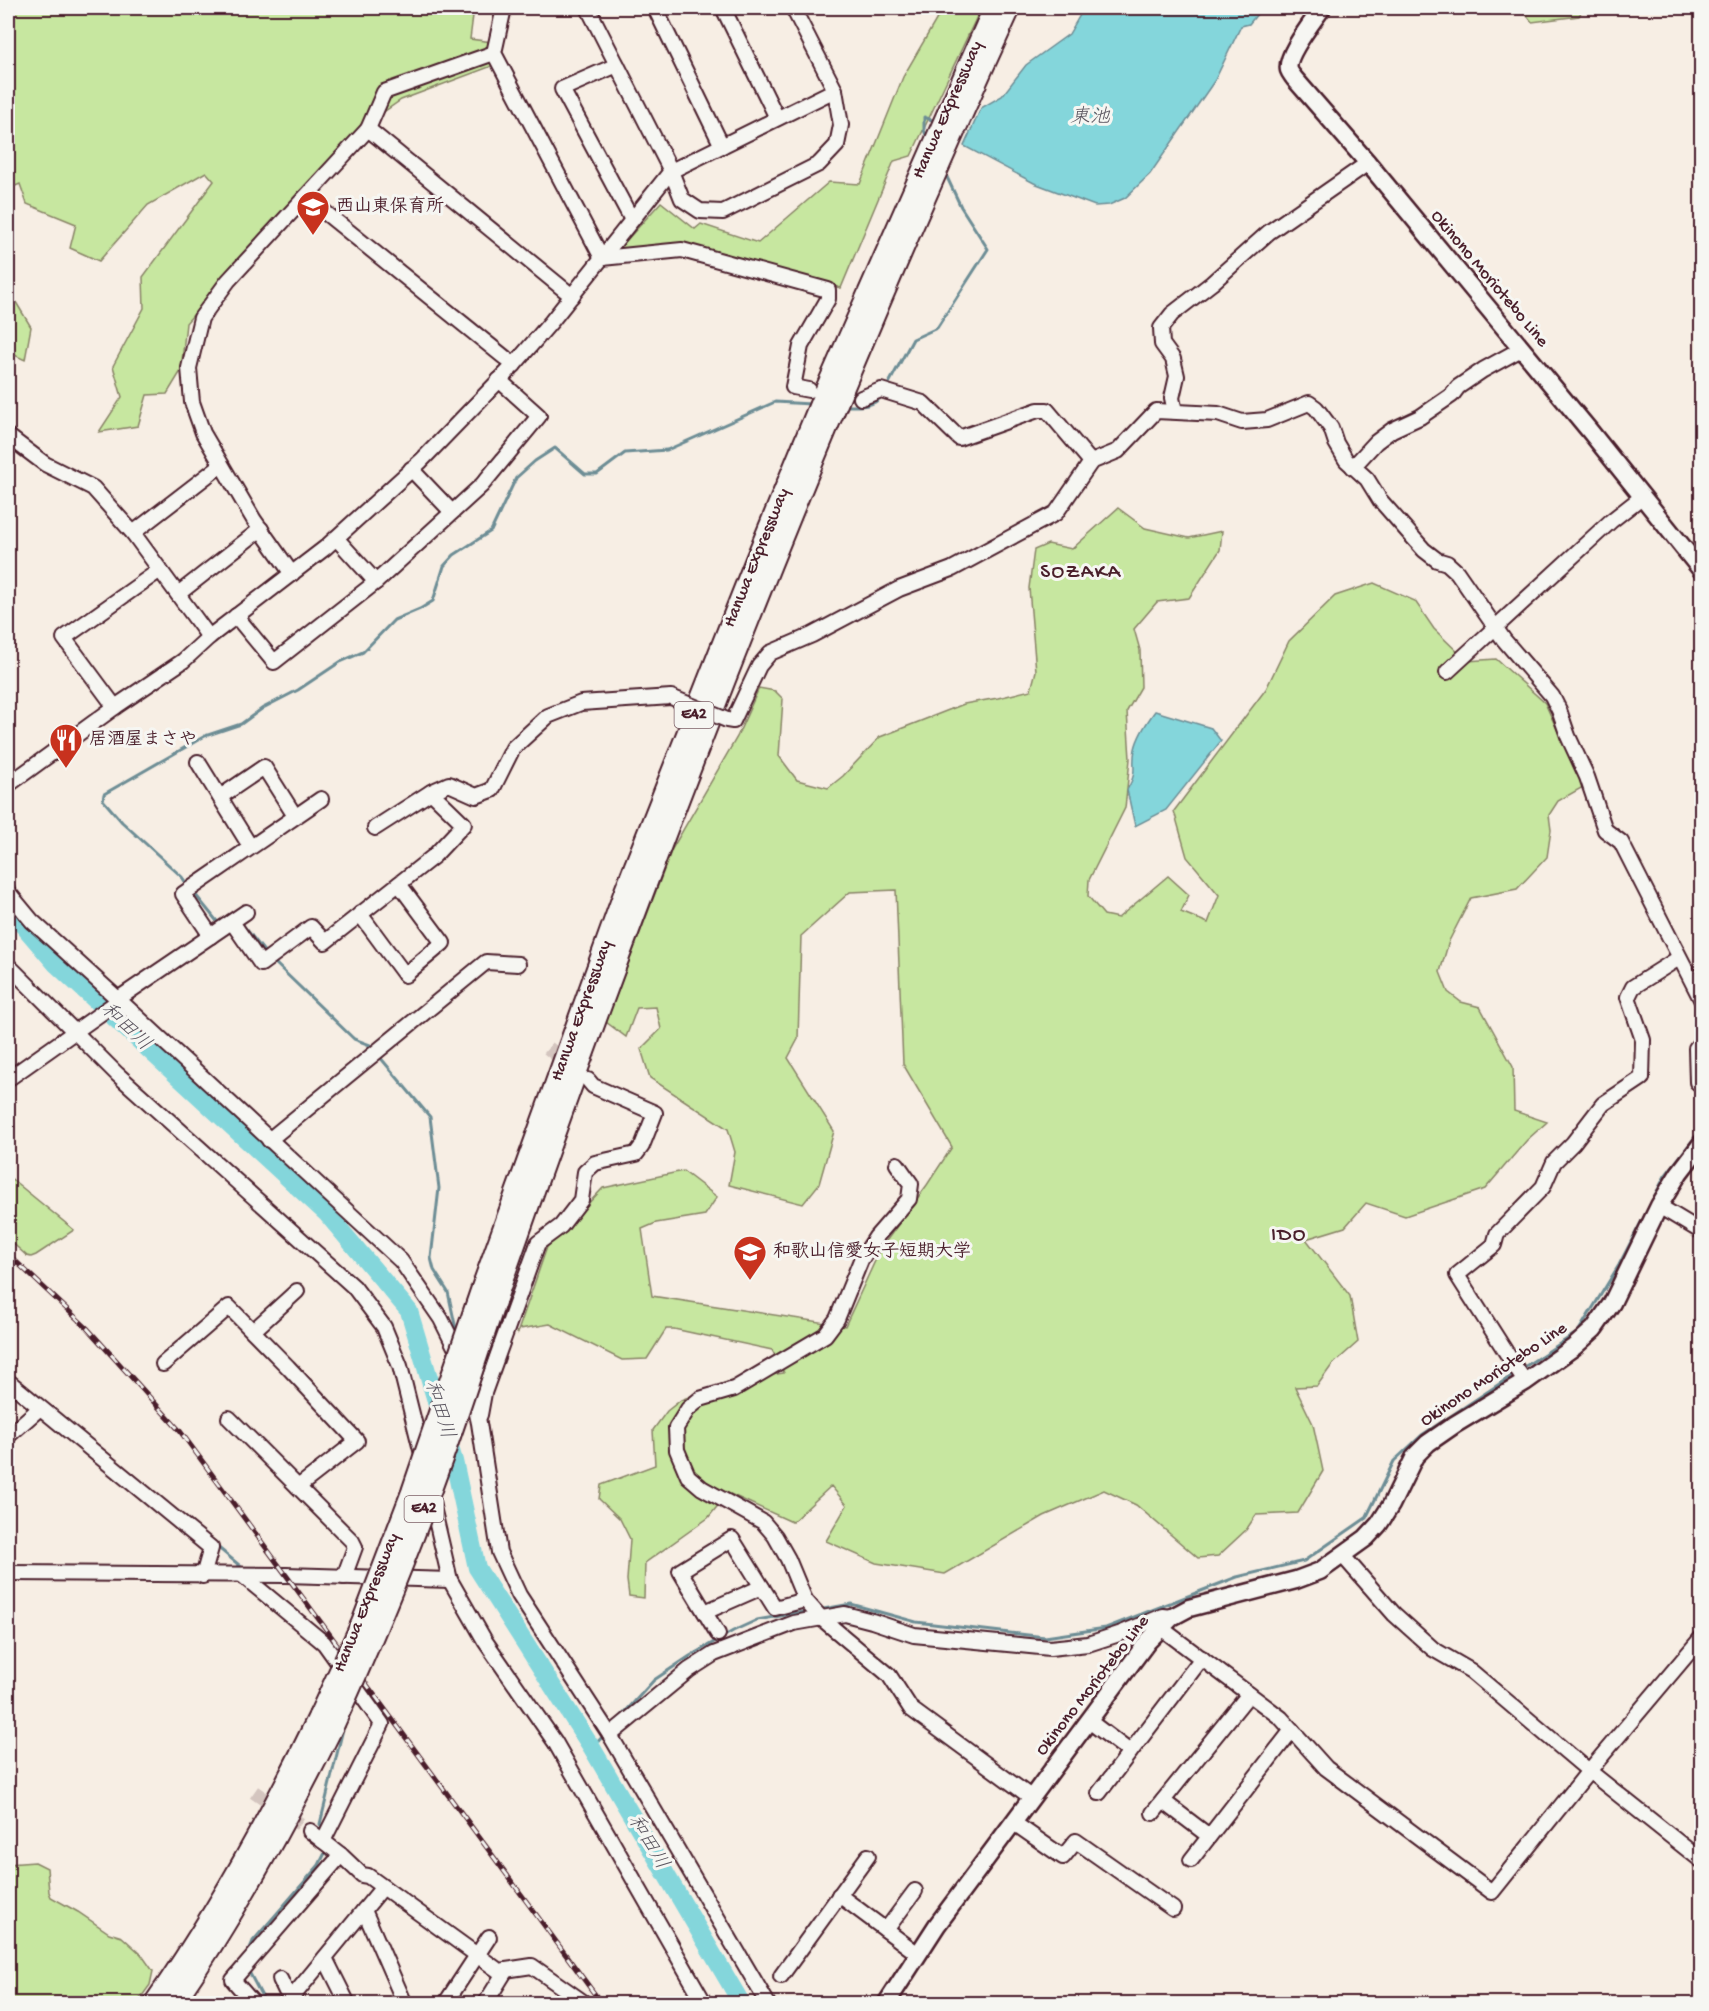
<svg xmlns="http://www.w3.org/2000/svg" width="1709" height="2011" font-family="'Gochi Hand','Klee One',sans-serif">
  <rect width="100%" height="100%" fill="#f7eee4"/>
  <filter id="ink" filterUnits="userSpaceOnUse"><feTurbulence type="fractalNoise" baseFrequency=".0167" numOctaves="2"/><feDisplacementMap in="SourceGraphic" scale="12" xChannelSelector="R" yChannelSelector="G"/><feConvolveMatrix kernelMatrix="1 2 1 2 8 2 1 2 1" color-interpolation-filters="sRGB"/></filter>
  <g filter="url(#ink)">
    <g fill="#c7e7a0" stroke="#888366" stroke-width="1.5">
      <polygon points="8,8 474,8 470,39 492,42 492,66 401,100 355,132 186,323 181,371 167,394 147,395 138,426 99,432 122,397 113,366 144,308 143,277 214,181 206,172 148,205 99,261 70,248 76,224 27,204 20,184 8,189"/>
      <polygon points="943,8 981,8 911,156 894,161 841,288 680,243 617,251 661,202 695,229 701,224 758,243 829,182 860,184 903,77"/>
      <polygon points="1521,8 1583,8 1579,16 1532,22"/>
      <polygon points="8,289 31,327 25,360 8,352"/>
      <polygon points="1118,508 1145,528 1189,538 1222,531 1220,550 1189,598 1157,602 1134,629 1140,650 1141,687 1127,711 1130,759 1125,808 1089,880 1088,896 1104,915 1118,918 1168,876 1189,895 1181,912 1208,923 1219,895 1187,857 1174,811 1266,689 1289,641 1335,596 1374,583 1415,601 1434,629 1467,661 1496,659 1545,703 1583,787 1558,801 1549,815 1551,830 1547,857 1517,889 1471,898 1449,941 1440,972 1448,992 1461,1002 1480,1007 1513,1067 1514,1111 1547,1122 1527,1140 1485,1189 1405,1216 1366,1203 1345,1227 1306,1239 1350,1296 1358,1342 1332,1365 1317,1386 1295,1387 1313,1424 1323,1471 1298,1513 1256,1515 1246,1530 1218,1556 1198,1558 1136,1505 1104,1490 1044,1516 945,1574 876,1563 826,1541 847,1505 831,1486 792,1522 728,1493 708,1518 645,1563 644,1598 629,1596 627,1580 630,1539 620,1519 599,1499 601,1485 655,1465 653,1430 667,1411 681,1400 727,1382 784,1373 772,1350 674,1329 666,1329 647,1359 622,1360 550,1324 520,1329 517,1334 547,1247 603,1188 683,1171 717,1197 705,1215 656,1223 642,1229 652,1296 845,1326 881,1248 927,1185 952,1147 903,1064 896,890 850,892 801,936 798,1039 788,1058 834,1131 819,1184 803,1204 729,1185 735,1152 728,1129 650,1078 641,1049 661,1029 656,1007 637,1008 626,1037 606,1022 672,849 737,737 759,688 775,691 783,699 779,756 797,780 828,788 843,776 880,737 964,704 998,698 1031,690 1036,671 1029,588 1034,550 1048,544 1072,549"/>
      <polygon points="8,1176 74,1230 36,1255 31,1257 27,1256 8,1239"/>
      <polygon points="35,1862 47,1868 49,1892 51,1897 78,1912 109,1933 122,1937 141,1954 153,1971 150,1985 137,2003 8,2003 8,1864"/>
    </g>
    <g fill="#84d6db" stroke="#6d8d95" stroke-width="1.5">
      <polygon points="1084,8 1262,8 1249,24 1241,26 1215,80 1150,174 1125,198 1109,205 1095,206 1034,183 964,146 981,108 1002,96 1026,65 1069,34"/>
      <path d="M 1155,711 L 1211,728 L 1221,741 L 1166,810 L 1135,826 L 1127,790 C 1139,769 1131,769 1135,749 C 1138,735 1147,722 1155,711 Z"/>
    </g>
    <g fill="none" stroke-linecap="round" stroke-linejoin="round">
      <g stroke="#6d8d95" stroke-width="3">
        <polyline points="928,140 924,130 924,117 937,122"/>
        <polyline points="887,387 913,339 937,328 988,249 961,207 945,173"/>
        <path d="M 845,406 C 859,406 872,408 882,396"/>
        <polyline points="188,886 182,877 122,822 103,800 104,794 205,736 241,724 263,708 298,690 340,662 363,652 394,620 420,609 433,601 444,566 454,555 491,531 516,478 535,461 555,448 585,474 597,474 625,453 667,450 775,402 811,404"/>
        <polyline points="194,893 220,925"/>
        <polyline points="238,925 243,925 266,954"/>
        <polyline points="273,961 354,1039 370,1045 373,1049"/>
        <polyline points="379,1056 430,1117 439,1188 431,1258 434,1270 448,1292 457,1334"/>
        <polyline points="1521,1369 1578,1332 1619,1265 1665,1176 1702,1128"/>
        <polyline points="215,1545 245,1570"/>
        <polyline points="283,1600 308,1621"/>
        <polyline points="818,1610 851,1604 916,1622 1045,1637 1106,1628 1237,1577 1304,1561 1366,1518 1394,1461 1422,1435 1516,1373"/>
        <polyline points="617,1721 654,1680 690,1656 733,1631 757,1620 809,1611"/>
        <polyline points="592,1748 604,1735"/>
        <polyline points="323,1828 320,1824 344,1725"/>
        <polyline points="248,1953 253,1941 319,1865 327,1849"/>
        <polyline points="248,1970 266,2004"/>
      </g>
      <polyline stroke="#84d6db" stroke-width="18" points="8,908 56,964 327,1214 409,1311 454,1461 477,1568 592,1748 742,2004"/>
      <g stroke="#d4c5bf" stroke-width="14" stroke-dasharray="14 7" stroke-linecap="butt">
        <polyline points="548,1048 570,1066"/>
        <polyline points="254,1792 310,1831"/>
      </g>
      <defs>
        <g id="minor">
          <polyline points="504,8 494,53 602,258"/>
          <polyline points="588,8 671,171 682,199 700,211 723,212 819,164 837,145 841,125 835,90 793,8"/>
          <polyline points="655,8 722,146"/>
          <polyline points="723,8 777,118"/>
          <polyline points="617,65 562,89 632,220"/>
          <polyline points="368,129 572,296"/>
          <polyline points="306,197 514,365"/>
          <polyline points="602,258 682,250 828,290 828,299 801,346 793,387 809,390"/>
          <polyline points="861,398 881,390 923,403 959,438 1038,410 1047,410 1091,462"/>
          <polyline points="1175,411 1172,398 1177,376 1173,359 1162,344 1161,328 1172,314 1212,283 1269,232 1368,163"/>
          <polyline points="8,436 45,464 93,488 133,533 209,637"/>
          <polyline points="1353,467 1376,442 1392,430 1420,417 1452,395 1458,387 1483,370 1521,349"/>
          <polyline points="411,469 452,512"/>
          <polyline points="133,533 221,465"/>
          <polyline points="336,538 376,582"/>
          <polyline points="292,574 254,520 203,433 192,402 189,368 201,318 228,281 368,129 384,92 494,53"/>
          <polyline points="178,594 261,529"/>
          <polyline points="236,616 274,662 376,582 482,485 539,416 499,380"/>
          <polyline points="1447,672 1611,521 1643,496"/>
          <polyline points="115,707 64,638 160,570"/>
          <polyline points="727,720 733,721 759,666 770,653 812,635 899,589 952,569 1056,513 1091,462 1118,451 1156,411 1218,414 1242,422 1267,420 1309,403 1316,408 1331,428 1336,443 1346,460 1367,479 1380,500 1424,550 1437,560 1447,563 1457,572 1504,640 1552,696 1559,710 1568,736 1587,777 1605,830 1621,842 1702,1001"/>
          <polyline points="198,762 250,846"/>
          <polyline points="8,785 115,707 183,661 209,637 325,548 421,461 514,365 551,322 671,171 835,90"/>
          <polyline points="220,797 264,767 295,816"/>
          <polyline points="375,828 431,792 449,784 476,796 492,790 513,748 548,716 581,703 671,697"/>
          <polyline points="8,892 32,921 118,999 401,1261 441,1319 461,1359"/>
          <polyline points="360,914 405,975 443,943 399,884"/>
          <polyline points="232,922 261,964 311,927 325,942 434,856 464,824 431,792"/>
          <polyline points="211,936 183,894 321,799"/>
          <polyline points="8,965 117,1074 354,1287 384,1327 400,1366 423,1458"/>
          <polyline points="1702,1041 1696,1048 1697,1082 1702,1086"/>
          <polyline points="8,1079 114,1004 118,999 246,912"/>
          <polyline points="269,1140 486,962 518,964"/>
          <polyline points="897,1164 911,1184 909,1199 876,1237 861,1260 837,1319 825,1335 734,1389 700,1399 688,1409 676,1428 677,1450 688,1476 702,1488 763,1522 775,1536 788,1559 805,1600 821,1618 889,1675 911,1709 1032,1798"/>
          <polyline points="1659,1206 1702,1232"/>
          <polyline points="253,1331 297,1291"/>
          <polyline points="163,1364 229,1307 288,1367 357,1441 298,1487"/>
          <polyline points="8,1381 211,1548 203,1576"/>
          <polyline points="470,1382 479,1423 499,1552 519,1595 610,1735 768,2004"/>
          <polyline points="1525,1382 1457,1275 1494,1245 1497,1234 1543,1187 1554,1162 1573,1143 1603,1104 1642,1078 1643,1040 1628,997 1633,987 1679,958"/>
          <polyline points="480,1415 484,1393 538,1243 561,1226 581,1200 585,1172 595,1163 636,1154 642,1146 655,1113 593,1086 588,1080"/>
          <polyline points="229,1418 352,1541 355,1547 344,1577"/>
          <polyline points="8,1436 40,1408"/>
          <polyline points="430,1494 450,1580 485,1641 555,1742 705,2004"/>
          <polyline points="1343,1556 1394,1614 1433,1649 1471,1671 1589,1771 1702,1861"/>
          <polyline points="8,1573 286,1575 450,1580"/>
          <polyline points="242,1575 324,1643 382,1724 323,1841"/>
          <polyline points="705,1612 762,1587"/>
          <polyline points="1161,1628 1281,1718 1326,1768 1492,1892 1589,1771 1702,1637"/>
          <polyline points="718,1634 680,1571 732,1539 775,1608 805,1600"/>
          <polyline points="1089,1721 1130,1752"/>
          <polyline points="610,1735 689,1670 714,1654 794,1623 845,1614 872,1621 914,1635 1050,1648 1088,1644 1119,1634 1163,1616 1172,1617"/>
          <polyline points="1099,1793 1202,1658"/>
          <polyline points="1163,1801 1209,1836"/>
          <polyline points="1153,1813 1249,1694"/>
          <polyline points="1014,1823 1063,1857 1076,1841 1173,1909"/>
          <polyline points="310,1831 341,1855 362,1875 368,1876 499,1971 532,1966 586,2004"/>
          <polyline points="1191,1860 1292,1730"/>
          <polyline points="839,1895 918,1954"/>
          <polyline points="364,1910 405,2004"/>
          <polyline points="886,1930 915,1891"/>
          <polyline points="325,1958 348,2004"/>
          <polyline points="781,1976 868,1856"/>
          <polyline points="280,1979 292,2004"/>
          <polyline points="290,2000 383,1887"/>
          <polyline points="254,2004 233,1980 341,1855"/>
          <polyline points="445,2004 489,1937"/>
          <polyline points="485,2004 506,1970"/>
        </g>
        <g id="major">
          <path d="M 1322,8 C 1314,20 1285,56 1289,70 C 1290,73 1292,75 1294,78 L 1368,163 L 1589,430 L 1702,571"/>
          <polyline points="886,2004 937,1925 1148,1641 1172,1617 1189,1608 1296,1580 1320,1571 1366,1538 1379,1524 1391,1505 1415,1456 1428,1443 1454,1425 1525,1382 1574,1347 1594,1329 1612,1303 1659,1206 1679,1173 1702,1143"/>
        </g>
        <g id="highway">
          <polyline points="484,1282 625,891 755,562 827,387 994,8"/>
          <path d="M 500,1287 C 651,854 819,425 1010,8"/>
          <path d="M 154,2004 C 218,1912 271,1816 319,1716"/>
          <path d="M 173,2004 C 235,1915 286,1821 334,1724"/>
        </g>
      </defs>
      <use href="#minor" stroke="#4a1f2b" stroke-width="18"/>
      <use href="#major" stroke="#4a1f2b" stroke-width="21"/>
      <use href="#highway" stroke="#4a1f2b" stroke-width="24"/>
      <use href="#minor" stroke="#f6f6f2" stroke-width="14"/>
      <use href="#major" stroke="#f6f6f2" stroke-width="16"/>
      <use href="#highway" stroke="#f6f6f2" stroke-width="20"/>
      <defs>
        <polyline id="rail" points="8,1254 87,1328 180,1431 602,2004"/>
      </defs>
      <use href="#rail" stroke="#4a1f2b" stroke-width="5"/>
      <use href="#rail" stroke="#f6f6f2" stroke-width="3" stroke-dasharray="9" stroke-linecap="butt"/>
      <defs>
        <polyline id="minor-bridge" points="671,697 727,720"/>
        <g id="highway-bridge">
          <polyline points="319,1716 362,1623 412,1492 484,1282"/>
          <path d="M 334,1724 C 372,1641 407,1557 438,1470 C 460,1410 479,1348 500,1287"/>
        </g>
      </defs>
      <use href="#minor-bridge" stroke="#4a1f2b" stroke-width="18" stroke-linecap="butt"/>
      <use href="#highway-bridge" stroke="#4a1f2b" stroke-width="24" stroke-linecap="butt"/>
      <use href="#minor-bridge" stroke="#f6f6f2" stroke-width="14"/>
      <use href="#highway-bridge" stroke="#f6f6f2" stroke-width="20"/>
    </g>
  </g>
  <defs>
    <symbol id="school-pin" viewBox="-11 -11 22 30"><path d="M0 17L-7.5 6A9.5 9.5 0 1 1 7.5 6Z" fill="#c8321e" stroke="#f6f6f2"/><path d="M0-5L7-2L0 1L-7-2ZM-4 1L0 2.5L4 1V4Q0 6-4 4Z" fill="#fff"/></symbol>
    <symbol id="restaurant-pin" viewBox="-11 -11 22 30"><path d="M0 17L-7.5 6A9.5 9.5 0 1 1 7.5 6Z" fill="#c8321e" stroke="#f6f6f2"/><path d="M-5-6h1v4h1v-4h1v4h1v-4h1v5L-1.5 .5V6h-2V.5L-5-1ZM5-6V6H3V1.5H1.5Q1.5-4 5-6Z" fill="#fff"/></symbol>
    <symbol id="university-pin" viewBox="-11 -11 22 30"><path d="M0 17L-7.5 6A9.5 9.5 0 1 1 7.5 6Z" fill="#c8321e" stroke="#f6f6f2"/><path d="M0-5L7-2L0 1L-7-2ZM-4 1L0 2.5L4 1V4Q0 6-4 4Z" fill="#fff"/></symbol>
  </defs>
  <g fill-rule="evenodd">
    <use href="#school-pin" x="294" y="188" width="38" height="52"/>
    <use href="#restaurant-pin" x="47" y="721" width="38" height="52"/>
    <use href="#university-pin" x="731" y="1233" width="38" height="52"/>
  </g>
  <g text-anchor="middle" dominant-baseline="central" stroke-width="6" stroke-linejoin="round" paint-order="stroke">
    <g fill="#f6f6f2" stroke="#7e6067" stroke-width="1.5">
      <rect x="674.5" y="702" width="39" height="26" rx="4.5"/>
      <rect x="404.5" y="1496" width="39" height="26" rx="4.5"/>
    </g>
    <g font-size="16" font-weight="bold" fill="#4a1f2b">
      <text x="694" y="715">E42</text>
      <text x="424" y="1509">E42</text>
    </g>
    <g font-size="18" fill="#4a1f2b" stroke="#f6f6f2">
      <text transform="translate(948 110) rotate(-66)">Hanwa Expressway</text>
      <text transform="translate(1489 279) rotate(50)">Okinono Moriotebo Line</text>
      <text transform="translate(757 558) rotate(-68)">Hanwa Expressway</text>
      <text transform="translate(582 1011) rotate(-70)">Hanwa Expressway</text>
      <text transform="translate(1494 1375) rotate(-34)">Okinono Moriotebo Line</text>
      <text transform="translate(367 1603) rotate(-68)">Hanwa Expressway</text>
      <text transform="translate(1093 1686) rotate(-52)">Okinono Moriotebo Line</text>
    </g>
    <g font-size="18" font-weight="bold" fill="#4a1f2b" stroke="#f6f6f2" text-anchor="start">
      <text x="336" y="207">西山東保育所</text>
      <text x="89" y="740">居酒屋まさや</text>
      <text x="773" y="1252">和歌山信愛女子短期大学</text>
    </g>
    <g font-size="20" font-style="italic" fill="#5b5660" stroke="#f6f6f2">
      <text x="1090" y="118">東池</text>
      <text transform="translate(125 1028) rotate(43)">和田川</text>
      <text transform="translate(438 1410) rotate(73)">和田川</text>
      <text transform="translate(647 1843) rotate(59)">和田川</text>
    </g>
    <g font-size="21" letter-spacing="1.5" fill="#4a1f2b" stroke="#f6f6f2">
      <text x="1081" y="573">SOZAKA</text>
      <text x="1289" y="1236">IDO</text>
    </g>
  </g>
  <rect width="1709" height="2011" fill="none" stroke="#f6f6f2" stroke-width="30"/>
  <rect x="15" y="15" width="1679" height="1981" fill="none" stroke="#4a1f2b" stroke-width="2" filter="url(#ink)"/>
</svg>
